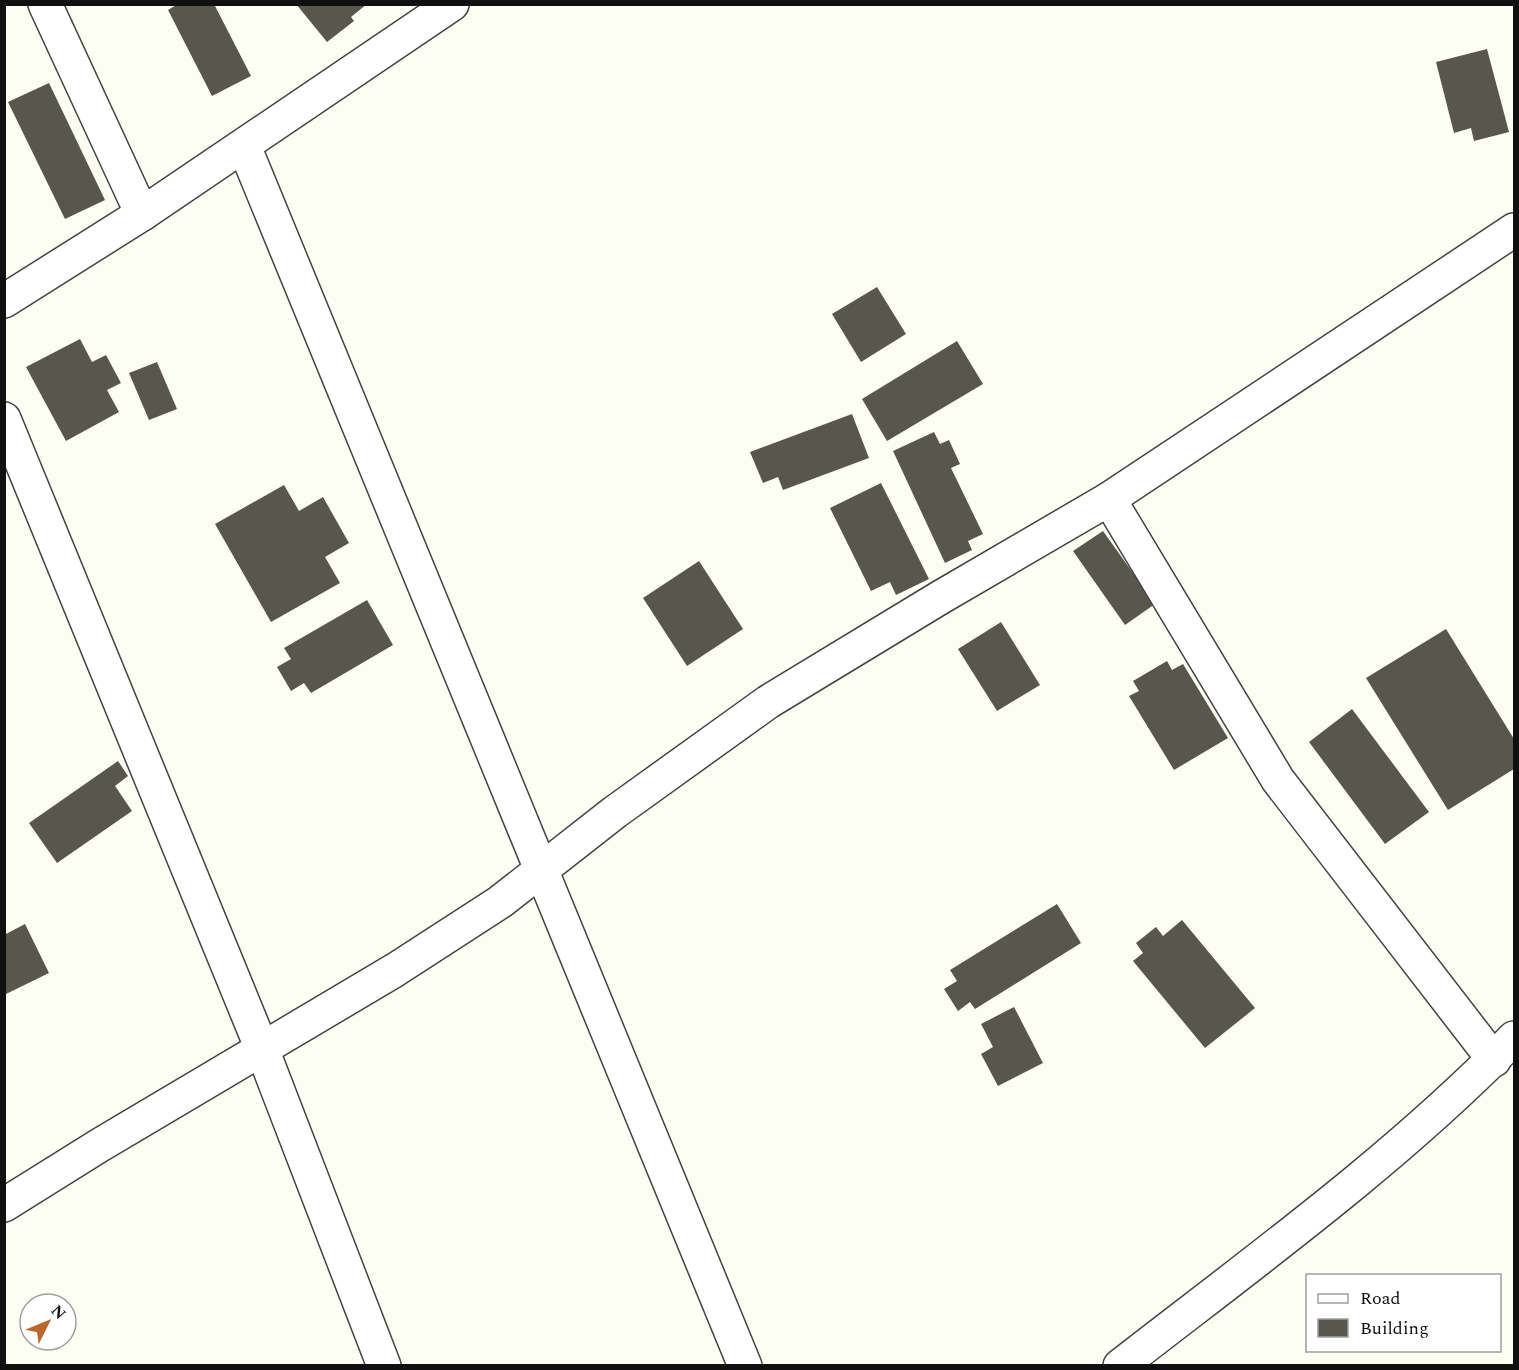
<svg xmlns="http://www.w3.org/2000/svg" width="1519" height="1370" font-family="Spectral,serif">
  <rect width="100%" height="100%" fill="#fcfef4"/>
  <g fill="#59574d">
    <polygon points="178,4 214,4 251,76 212,96 168,10"/>
    <polygon points="296,4 367,4 351,17 354,21 327,42"/>
    <polygon points="1487,49 1509,132 1474,141 1471,128 1454,133 1436,62"/>
    <polygon points="49,83 105,200 65,219 8,102"/>
    <polygon points="877,287 906,334 861,362 832,314"/>
    <polygon points="80,339 92,362 106,355 121,383 107,390 119,412 66,441 26,367"/>
    <polygon points="957,341 983,384 887,441 862,399"/>
    <polygon points="157,362 177,409 149,420 129,373"/>
    <polygon points="852,414 869,458 783,490 778,477 763,483 750,452"/>
    <polygon points="934,432 940,444 949,440 960,464 951,468 983,534 968,541 972,550 945,563 893,451"/>
    <polygon points="881,483 929,579 896,595 890,582 871,591 830,508"/>
    <polygon points="284,485 299,511 323,497 349,543 325,557 340,583 271,622 215,524"/>
    <polygon points="1103,531 1155,604 1125,625 1073,551"/>
    <polygon points="699,561 743,629 687,666 643,598"/>
    <polygon points="367,600 393,645 311,693 304,683 291,691 277,667 291,659 284,648"/>
    <polygon points="1001,622 1040,685 997,711 958,649"/>
    <polygon points="1446,629 1514,739 1514,769 1448,810 1366,678"/>
    <polygon points="1167,661 1172,670 1183,664 1228,738 1174,770 1129,696 1139,691 1133,681"/>
    <polygon points="1352,709 1429,812 1385,844 1309,742"/>
    <polygon points="118,761 128,776 115,786 132,811 57,863 29,823"/>
    <polygon points="1057,904 1081,943 975,1009 970,1002 958,1011 944,989 957,981 950,970"/>
    <polygon points="1182,920 1255,1008 1205,1048 1133,961 1143,953 1136,943 1156,927 1163,936"/>
    <polygon points="25,924 49,973 4,995 4,935"/>
    <polygon points="1014,1007 1043,1063 998,1086 981,1054 993,1047 981,1024"/>
  </g>
  <g fill="none" stroke-linecap="round" stroke-linejoin="round">
    <defs>
      <g id="minor">
        <polyline points="45,4 142,214"/>
        <polyline points="244,146 745,1366"/>
        <polyline points="4,301 142,214 452,4"/>
        <polyline points="4,419 262,1049 384,1366"/>
        <polyline points="1109,499 1278,780 1494,1060"/>
        <polyline points="4,1205 100,1145 395,970 500,902 615,812 768,702 941,597 1109,499 1514,230"/>
        <path d="M 1120,1366 C 1255,1261 1395,1160 1514,1038"/>
      </g>
    </defs>
    <use href="#minor" stroke="#434343" stroke-width="36"/>
    <use href="#minor" stroke="#fff" stroke-width="33"/>
  </g>
  <rect width="1519" height="1370" fill="none" stroke="#101010" stroke-width="12"/>
  <rect x="1306" y="1274" width="195" height="78" fill="#ffffff" stroke="#9f9f9f" stroke-width="1.5"/>
  <rect x="1318" y="1294" width="30" height="9" fill="#ffffff" stroke="#9f9f9f" stroke-width="1.5"/>
  <text x="1360" y="1304" font-size="18" fill="#101010">Road</text>
  <rect x="1318" y="1319" width="30" height="18" fill="#59574d" stroke="#9f9f9f" stroke-width="1.5"/>
  <text x="1360" y="1334" font-size="18" fill="#101010">Building</text>
  <g transform="translate(48 1322) rotate(47)"><circle r="28" fill="#ffffff" stroke="#9f9f9f" stroke-width="1.5"/>
  <path d="M0-4.5L10 22L0 15L-10 22Z" fill="#bb682e"/>
  <text y="-9" font-size="16" font-weight="bold" text-anchor="middle" fill="#101010">N</text>
  </g>
</svg>
